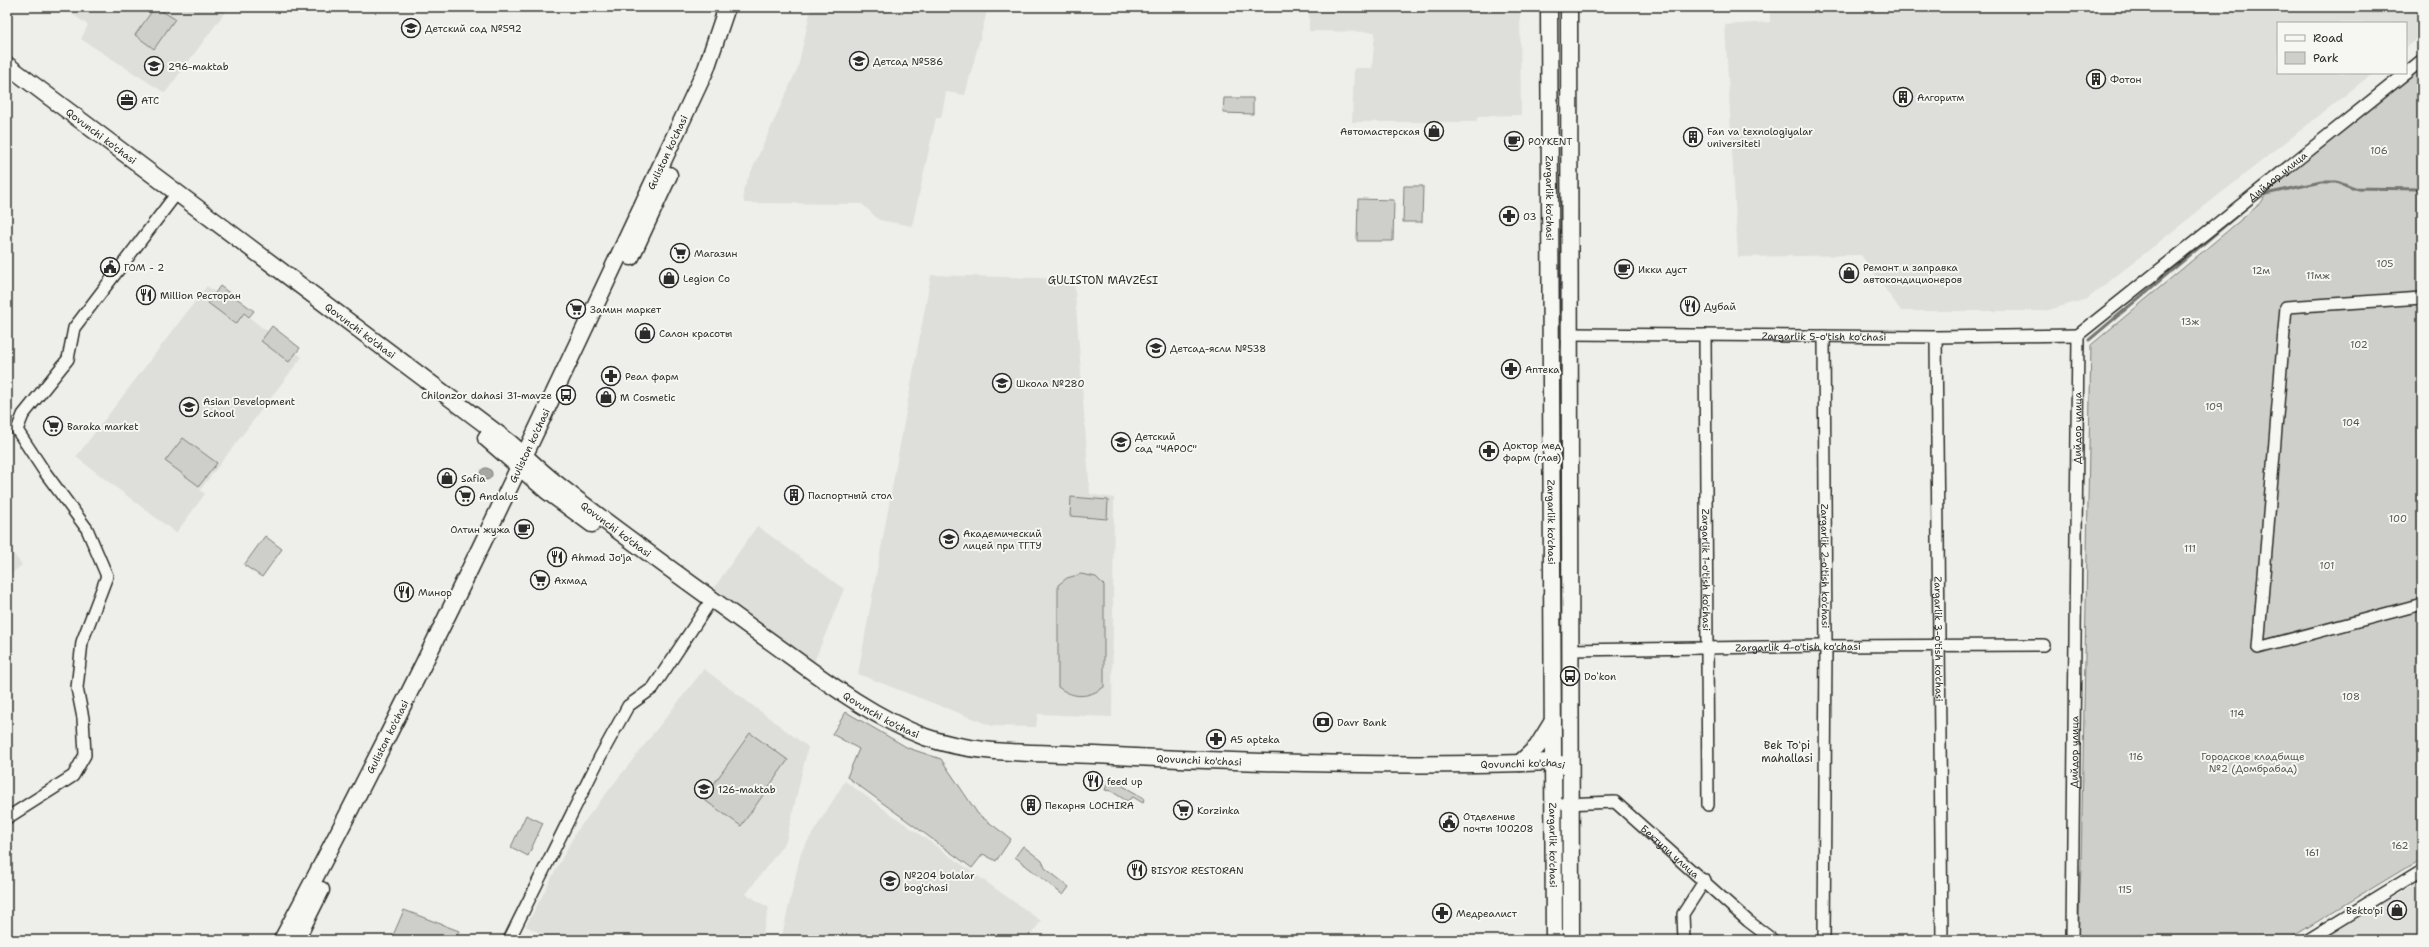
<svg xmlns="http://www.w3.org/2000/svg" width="2429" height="947" font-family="'Shantell Sans',sans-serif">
  <rect width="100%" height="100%" fill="#eeeeea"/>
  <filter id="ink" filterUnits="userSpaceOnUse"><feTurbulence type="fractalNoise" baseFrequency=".025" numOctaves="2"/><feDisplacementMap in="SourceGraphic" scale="8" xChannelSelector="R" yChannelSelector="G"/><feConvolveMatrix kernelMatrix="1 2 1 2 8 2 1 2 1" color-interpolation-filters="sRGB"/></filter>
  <g filter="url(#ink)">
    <g fill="#dededb">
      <polygon points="62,7 229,7 165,93 81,39 88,25"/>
      <polygon points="1309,7 1520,7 1521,115 1478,116 1476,122 1352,122 1354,68 1372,68 1375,32 1309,31"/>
      <polygon points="1770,7 2422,7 2422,35 2406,47 2406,23 2278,23 2278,73 2373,73 2087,299 2045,311 1901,311 1861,255 1738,257 1725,25 1770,22"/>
      <polygon points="988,8 965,95 946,92 941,118 936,118 912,226 879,220 862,204 744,203 743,190 798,67 811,9"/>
      <polygon points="931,275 1074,279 1090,494 1114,498 1112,717 1038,714 1036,727 992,726 858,674"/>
      <polygon points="207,286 302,357 200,490 205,494 176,533 76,457"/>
      <polygon points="757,526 844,589 814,662 714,588"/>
      <polygon points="7,546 22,565 7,577"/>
      <polygon points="704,669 808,747 786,841 746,894 769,908 761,940 546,940 547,937 526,926 576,832"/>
      <polygon points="845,781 1041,921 1027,940 781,940 801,852"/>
      <polygon points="2422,880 2422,940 2321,940"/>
    </g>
    <g fill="#cececa" stroke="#7c7c7a">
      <polygon points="155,7 175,19 154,49 135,35"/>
      <polygon points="2422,66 2422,858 2287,940 2078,940 2081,866 2091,345 2261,203 2270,187"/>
      <polygon points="1224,98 1253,98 1253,114 1223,113"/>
      <polygon points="1404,186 1423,186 1422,222 1403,222"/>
      <polygon points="1358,199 1394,200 1393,241 1357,241"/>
      <polygon points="220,286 254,311 249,317 244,313 236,324 208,303"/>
      <polygon points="272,326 300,348 289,362 261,341"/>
      <polygon points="183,438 217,463 199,486 165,461"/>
      <polygon points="1071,497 1108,500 1107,519 1070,516"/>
      <polygon points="265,536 282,549 262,577 244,565"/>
      <path d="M 1081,574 L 1096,577 L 1104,585 L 1104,687 C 1088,698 1074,699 1058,687 L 1058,585 L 1067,578 Z"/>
      <polygon points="846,712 908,748 941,759 978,814 1011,839 996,861 983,854 972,868 847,777 859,749 832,734"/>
      <polygon points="750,733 788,760 741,826 703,799"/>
      <polygon points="1109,778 1144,798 1143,803 1133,797 1127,801 1111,791 1105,790"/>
      <polygon points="526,815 543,823 528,856 511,847"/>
      <polygon points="1023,846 1042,861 1045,868 1069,887 1063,895 1015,857"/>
      <polygon points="404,910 459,931 455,940 391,940"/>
    </g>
    <circle fill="#a6a6a3" stroke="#757573" cx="486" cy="474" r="6"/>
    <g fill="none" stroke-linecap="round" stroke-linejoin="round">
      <g stroke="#757573" stroke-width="3">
        <polyline points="2261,195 2321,182 2337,182 2352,188 2422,189"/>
        <polyline points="2089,340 2253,202"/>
      </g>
      <defs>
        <g id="street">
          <polyline points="2406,73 2422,60"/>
          <polyline points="2422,298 2286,307 2258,648 2422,604"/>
          <path id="s1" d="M 1569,334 L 1936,337 L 2078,335"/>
          <path id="s2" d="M 1705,335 L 1708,805"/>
          <path id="s3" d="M 2078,335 L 2406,73"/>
          <path id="s4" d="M 1824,336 L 1826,646 L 1824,940"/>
          <path id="s5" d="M 1936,337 L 1942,940"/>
          <path id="s6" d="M 1570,650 L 1826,646 L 2044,645"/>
          <path id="s7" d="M 1564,804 L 1615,802 L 1748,921 L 1773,940"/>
          <polyline points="7,818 73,776 85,755 83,718 77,688 82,642 107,576 87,529 44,471 17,430 23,415 68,359 74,328 177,193"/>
          <polyline points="509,940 600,757 628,706 653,688 712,599"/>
          <polyline points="1684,940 1683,914 1705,880"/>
          <path id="s8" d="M 2072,940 L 2078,335"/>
          <polyline points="2308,940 2422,870"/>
        </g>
        <g id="secondary">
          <path id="s9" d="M 1549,7 L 1554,940"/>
          <polyline points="1569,7 1571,940"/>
          <path id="s10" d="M 7,65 L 510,443 C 524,455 538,469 553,481 C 620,534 690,583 760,634 C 811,670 866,715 925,737 C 977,756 1039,752 1095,755 C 1247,763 1401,768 1553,762 L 1570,767"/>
          <polyline points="631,257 669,175"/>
          <polyline points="486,438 547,491 592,524"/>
          <polyline points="1520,763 1537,747 1553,721"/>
          <path id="s11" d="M 282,940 C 434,655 569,362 706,69 L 727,7"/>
          <polyline points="296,940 321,890"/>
        </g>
      </defs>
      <use href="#street" stroke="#2b2b2b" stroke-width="14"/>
      <use href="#secondary" stroke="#2b2b2b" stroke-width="19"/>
      <use href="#street" stroke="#f6f6f2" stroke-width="11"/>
      <use href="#secondary" stroke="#f6f6f2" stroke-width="16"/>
    </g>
  </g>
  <defs>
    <symbol id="school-ring" viewBox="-11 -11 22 22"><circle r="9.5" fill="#f6f6f2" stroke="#2b2b2b" stroke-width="1.5"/><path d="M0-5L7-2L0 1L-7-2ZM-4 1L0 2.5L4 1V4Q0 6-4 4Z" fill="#2b2b2b"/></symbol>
    <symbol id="building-ring" viewBox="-11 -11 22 22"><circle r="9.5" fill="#f6f6f2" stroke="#2b2b2b" stroke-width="1.5"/><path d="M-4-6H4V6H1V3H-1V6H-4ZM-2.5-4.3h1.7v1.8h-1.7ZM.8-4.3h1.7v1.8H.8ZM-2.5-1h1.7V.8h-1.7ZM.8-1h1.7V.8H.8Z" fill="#2b2b2b"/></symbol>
    <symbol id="office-ring" viewBox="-11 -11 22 22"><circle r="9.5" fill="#f6f6f2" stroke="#2b2b2b" stroke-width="1.5"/><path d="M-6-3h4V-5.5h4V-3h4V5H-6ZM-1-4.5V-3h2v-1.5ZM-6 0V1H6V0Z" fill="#2b2b2b"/></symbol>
    <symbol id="shop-ring" viewBox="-11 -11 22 22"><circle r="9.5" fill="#f6f6f2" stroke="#2b2b2b" stroke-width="1.5"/><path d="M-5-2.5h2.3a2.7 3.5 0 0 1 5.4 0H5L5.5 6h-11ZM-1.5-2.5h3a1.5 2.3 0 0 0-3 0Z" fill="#2b2b2b"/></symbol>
    <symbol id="cafe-ring" viewBox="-11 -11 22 22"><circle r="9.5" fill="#f6f6f2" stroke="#2b2b2b" stroke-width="1.5"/><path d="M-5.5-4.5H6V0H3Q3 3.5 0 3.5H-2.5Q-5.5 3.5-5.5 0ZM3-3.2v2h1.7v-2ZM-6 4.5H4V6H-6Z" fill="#2b2b2b"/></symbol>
    <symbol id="pharmacy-ring" viewBox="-11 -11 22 22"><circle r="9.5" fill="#f6f6f2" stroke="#2b2b2b" stroke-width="1.5"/><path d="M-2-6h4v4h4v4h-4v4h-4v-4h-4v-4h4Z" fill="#2b2b2b"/></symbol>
    <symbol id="supermarket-ring" viewBox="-11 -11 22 22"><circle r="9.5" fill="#f6f6f2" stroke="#2b2b2b" stroke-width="1.5"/><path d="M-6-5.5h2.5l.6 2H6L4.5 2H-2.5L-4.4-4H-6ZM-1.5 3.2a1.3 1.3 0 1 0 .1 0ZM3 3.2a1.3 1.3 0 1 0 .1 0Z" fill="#2b2b2b"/></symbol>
    <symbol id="civic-ring" viewBox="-11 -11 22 22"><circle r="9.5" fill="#f6f6f2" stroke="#2b2b2b" stroke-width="1.5"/><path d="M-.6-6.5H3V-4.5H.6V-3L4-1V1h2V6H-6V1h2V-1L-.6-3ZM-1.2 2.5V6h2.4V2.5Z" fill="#2b2b2b"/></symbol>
    <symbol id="restaurant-ring" viewBox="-11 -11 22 22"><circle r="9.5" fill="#f6f6f2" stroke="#2b2b2b" stroke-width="1.5"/><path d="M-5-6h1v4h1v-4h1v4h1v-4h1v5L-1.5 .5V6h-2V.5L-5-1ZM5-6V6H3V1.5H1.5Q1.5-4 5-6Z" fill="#2b2b2b"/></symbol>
    <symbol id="bus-ring" viewBox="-11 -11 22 22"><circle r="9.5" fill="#f6f6f2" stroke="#2b2b2b" stroke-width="1.5"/><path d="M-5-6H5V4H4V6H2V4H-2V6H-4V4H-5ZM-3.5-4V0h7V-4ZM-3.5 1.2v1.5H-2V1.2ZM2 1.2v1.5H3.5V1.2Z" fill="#2b2b2b"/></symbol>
    <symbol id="university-ring" viewBox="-11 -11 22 22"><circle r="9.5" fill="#f6f6f2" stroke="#2b2b2b" stroke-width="1.5"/><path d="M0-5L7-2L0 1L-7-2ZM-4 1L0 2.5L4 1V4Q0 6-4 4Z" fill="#2b2b2b"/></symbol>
    <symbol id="bank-ring" viewBox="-11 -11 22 22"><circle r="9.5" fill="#f6f6f2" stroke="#2b2b2b" stroke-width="1.5"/><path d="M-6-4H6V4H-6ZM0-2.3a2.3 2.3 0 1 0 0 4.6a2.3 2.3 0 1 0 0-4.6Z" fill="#2b2b2b"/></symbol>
  </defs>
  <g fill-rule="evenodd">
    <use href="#school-ring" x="400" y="17" width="22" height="22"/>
    <use href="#school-ring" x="848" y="50" width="22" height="22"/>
    <use href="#school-ring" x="143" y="55" width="22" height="22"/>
    <use href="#building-ring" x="2085" y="68" width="22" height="22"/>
    <use href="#building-ring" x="1892" y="86" width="22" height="22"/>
    <use href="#office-ring" x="116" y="89" width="22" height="22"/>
    <use href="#shop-ring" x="1423" y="120" width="22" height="22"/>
    <use href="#building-ring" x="1682" y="126" width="22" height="22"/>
    <use href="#cafe-ring" x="1503" y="130" width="22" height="22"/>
    <use href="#pharmacy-ring" x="1498" y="205" width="22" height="22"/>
    <use href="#supermarket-ring" x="669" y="242" width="22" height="22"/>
    <use href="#civic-ring" x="99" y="256" width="22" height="22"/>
    <use href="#cafe-ring" x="1613" y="258" width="22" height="22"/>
    <use href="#shop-ring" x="1838" y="262" width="22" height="22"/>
    <use href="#shop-ring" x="658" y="267" width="22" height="22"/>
    <use href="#restaurant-ring" x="135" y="284" width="22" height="22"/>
    <use href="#restaurant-ring" x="1679" y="295" width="22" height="22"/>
    <use href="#supermarket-ring" x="565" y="298" width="22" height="22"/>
    <use href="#shop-ring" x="634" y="322" width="22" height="22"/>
    <use href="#school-ring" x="1145" y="337" width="22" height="22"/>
    <use href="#pharmacy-ring" x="1500" y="358" width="22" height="22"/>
    <use href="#pharmacy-ring" x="600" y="365" width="22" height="22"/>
    <use href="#school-ring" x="991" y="372" width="22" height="22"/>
    <use href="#bus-ring" x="555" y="384" width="22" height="22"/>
    <use href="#shop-ring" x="595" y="386" width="22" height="22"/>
    <use href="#school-ring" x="178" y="396" width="22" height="22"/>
    <use href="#supermarket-ring" x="42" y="415" width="22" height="22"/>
    <use href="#school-ring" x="1110" y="431" width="22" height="22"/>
    <use href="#pharmacy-ring" x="1478" y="440" width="22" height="22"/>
    <use href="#shop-ring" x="436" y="467" width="22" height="22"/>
    <use href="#building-ring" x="783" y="484" width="22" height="22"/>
    <use href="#supermarket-ring" x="454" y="485" width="22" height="22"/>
    <use href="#cafe-ring" x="513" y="518" width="22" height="22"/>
    <use href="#university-ring" x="938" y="528" width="22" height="22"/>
    <use href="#restaurant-ring" x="546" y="546" width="22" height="22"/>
    <use href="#supermarket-ring" x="529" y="569" width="22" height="22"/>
    <use href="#restaurant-ring" x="393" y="581" width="22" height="22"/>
    <use href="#bus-ring" x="1559" y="665" width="22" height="22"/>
    <use href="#bank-ring" x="1312" y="711" width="22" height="22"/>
    <use href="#pharmacy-ring" x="1205" y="728" width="22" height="22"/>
    <use href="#restaurant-ring" x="1082" y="770" width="22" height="22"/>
    <use href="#school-ring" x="693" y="778" width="22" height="22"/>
    <use href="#building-ring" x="1020" y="794" width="22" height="22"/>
    <use href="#supermarket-ring" x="1172" y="799" width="22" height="22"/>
    <use href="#civic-ring" x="1438" y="811" width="22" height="22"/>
    <use href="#restaurant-ring" x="1126" y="859" width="22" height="22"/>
    <use href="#school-ring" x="879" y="870" width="22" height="22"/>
    <use href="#shop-ring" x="2386" y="899" width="22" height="22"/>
    <use href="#pharmacy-ring" x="1431" y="902" width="22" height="22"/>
  </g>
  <g text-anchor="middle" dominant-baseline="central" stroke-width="4" stroke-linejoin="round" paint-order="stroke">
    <g font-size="10" fill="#2b2b2b" stroke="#f6f6f2" text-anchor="start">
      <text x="425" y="28">Детcкий сад №592</text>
      <text x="873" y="61">Детсад №586</text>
      <text x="168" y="66">296-maktab</text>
      <text x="2110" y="79">Фотон</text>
      <text x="1917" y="97">Алгоритм</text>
      <text x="141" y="100">АТС</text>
      <text x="1420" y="131" text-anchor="end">Автомастерская</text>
      <text x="1707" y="131">Fan va texnologiyalar<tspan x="1707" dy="12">universiteti</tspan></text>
      <text x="1528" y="141">POYKENT</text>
      <text x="1523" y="216">03</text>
      <text x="694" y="253">Магазин</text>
      <text x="124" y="267">ГОМ - 2</text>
      <text x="1863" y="267">Ремонт и заправка<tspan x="1863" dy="12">автокондиционеров</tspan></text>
      <text x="1638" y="269">Икки дуст</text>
      <text x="683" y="278">Legion Co</text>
      <text x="160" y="295">Million Ресторан</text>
      <text x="1704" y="306">Дубай</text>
      <text x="590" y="309">Замин маркет</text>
      <text x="659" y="333">Салон красоты</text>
      <text x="1170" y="348">Детсад-ясли №538</text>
      <text x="1525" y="369">Аптека</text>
      <text x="625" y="376">Реал фарм</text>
      <text x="1016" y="383">Школа №280</text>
      <text x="552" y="395" text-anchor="end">Chilonzor dahasi 31-mavze</text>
      <text x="620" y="397">M Cosmetic</text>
      <text x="203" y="401">Asian Development<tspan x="203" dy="12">School</tspan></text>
      <text x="67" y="426">Baraka market</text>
      <text x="1135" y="436">Детский<tspan x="1135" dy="12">сад "ЧАРОС"</tspan></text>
      <text x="1503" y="445">Доктор мед<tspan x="1503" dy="12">фарм (глав)</tspan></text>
      <text x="461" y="478">Safia</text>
      <text x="808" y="495">Паспортный стол</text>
      <text x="479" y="496">Andalus</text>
      <text x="510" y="529" text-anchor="end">Олтин жужа</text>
      <text x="963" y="533">Академический<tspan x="963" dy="12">лицей при ТГТУ</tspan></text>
      <text x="571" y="557">Ahmad Jo'ja</text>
      <text x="554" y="580">Ахмад</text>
      <text x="418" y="592">Минор</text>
      <text x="1584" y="676">Doʻkon</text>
      <text x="1337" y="722">Davr Bank</text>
      <text x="1230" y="739">A5 apteka</text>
      <text x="1107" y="781">feed up</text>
      <text x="718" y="789">126-maktab</text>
      <text x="1045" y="805">Пекарня LOCHIRA</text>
      <text x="1197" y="810">Korzinka</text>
      <text x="1463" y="816">Отделение<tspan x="1463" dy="12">почты 100208</tspan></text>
      <text x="1151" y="870">BISYOR RESTORAN</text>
      <text x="904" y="875">№204 bolalar<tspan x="904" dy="12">bog'chasi</tspan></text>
      <text x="2383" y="910" text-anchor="end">Bekto'pi</text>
      <text x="1456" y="913">Медреалист</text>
    </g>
    <g font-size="10" fill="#2b2b2b" stroke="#f6f6f2">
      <text stroke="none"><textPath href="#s10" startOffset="118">Qovunchi ko'chasi</textPath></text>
      <text stroke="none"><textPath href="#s11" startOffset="877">Guliston ko'chasi</textPath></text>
      <text stroke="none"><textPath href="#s3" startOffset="255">Дийдор улица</textPath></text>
      <text stroke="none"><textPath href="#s9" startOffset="191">Zargarlik ko'chasi</textPath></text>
      <text stroke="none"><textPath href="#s10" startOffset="442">Qovunchi ko'chasi</textPath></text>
      <text stroke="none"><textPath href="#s1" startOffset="255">Zargarlik 5-o'tish ko'chasi</textPath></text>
      <text stroke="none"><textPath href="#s8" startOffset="512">Дийдор улица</textPath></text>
      <text stroke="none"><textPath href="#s11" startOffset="553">Guliston ko'chasi</textPath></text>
      <text stroke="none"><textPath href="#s9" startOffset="515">Zargarlik ko'chasi</textPath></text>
      <text stroke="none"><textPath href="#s10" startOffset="766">Qovunchi ko'chasi</textPath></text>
      <text stroke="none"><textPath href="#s4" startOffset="230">Zargarlik 2-o'tish ko'chasi</textPath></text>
      <text stroke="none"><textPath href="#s2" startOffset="235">Zargarlik 1-o'tish ko'chasi</textPath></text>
      <text stroke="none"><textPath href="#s5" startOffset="302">Zargarlik 3-o'tish ko'chasi</textPath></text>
      <text stroke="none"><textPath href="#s6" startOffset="228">Zargarlik 4-o'tish ko'chasi</textPath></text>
      <text stroke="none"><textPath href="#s10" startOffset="1090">Qovunchi ko'chasi</textPath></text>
      <text stroke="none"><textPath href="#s11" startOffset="229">Guliston ko'chasi</textPath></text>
      <text stroke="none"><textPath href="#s8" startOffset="188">Дийдор улица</textPath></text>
      <text stroke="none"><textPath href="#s10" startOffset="1415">Qovunchi ko'chasi</textPath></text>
      <text stroke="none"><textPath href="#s10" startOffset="1739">Qovunchi ko'chasi</textPath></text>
      <text stroke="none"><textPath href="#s9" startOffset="838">Zargarlik ko'chasi</textPath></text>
      <text stroke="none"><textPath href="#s7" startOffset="125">Бектупи улица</textPath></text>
    </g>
    <g font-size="10" fill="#545453" stroke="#f6f6f2">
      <text x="2379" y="150">106</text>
      <text x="2385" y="263">105</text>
      <text x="2261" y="270">12м</text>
      <text x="2318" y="275">11мж</text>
      <text x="2190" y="321">13ж</text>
      <text x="2359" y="344">102</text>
      <text x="2214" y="406">109</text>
      <text x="2351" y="422">104</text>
      <text x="2398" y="518">100</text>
      <text x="2190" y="548">111</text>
      <text x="2327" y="565">101</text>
      <text x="2351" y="696">108</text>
      <text x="2237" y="713">114</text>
      <text x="2136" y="756">116</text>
      <text x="2253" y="756">Городское кладбище<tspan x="2253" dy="12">№2 (Домбрабад)</tspan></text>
      <text x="2400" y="845">162</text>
      <text x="2312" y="852">161</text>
      <text x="2125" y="889">115</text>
    </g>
    <g font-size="11" fill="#2b2b2b" stroke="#f6f6f2">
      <text x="1103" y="280">GULISTON MAVZESI</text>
      <text x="1787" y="745">Bek Toʻpi<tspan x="1787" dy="13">mahallasi</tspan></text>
    </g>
  </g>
  <rect width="2429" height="947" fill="none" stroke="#f6f6f2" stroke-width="24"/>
  <rect x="12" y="12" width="2405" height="923" fill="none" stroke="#2b2b2b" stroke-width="1.5" filter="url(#ink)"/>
  <rect x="2277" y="22" width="130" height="52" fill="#f6f6f2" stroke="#a5a5a2"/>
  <rect x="2285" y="35" width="20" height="6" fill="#f6f6f2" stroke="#a5a5a2"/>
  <text x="2313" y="42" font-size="12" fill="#2b2b2b">Road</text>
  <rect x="2285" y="52" width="20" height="12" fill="#cececa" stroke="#a5a5a2"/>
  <text x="2313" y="62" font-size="12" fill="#2b2b2b">Park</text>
</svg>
